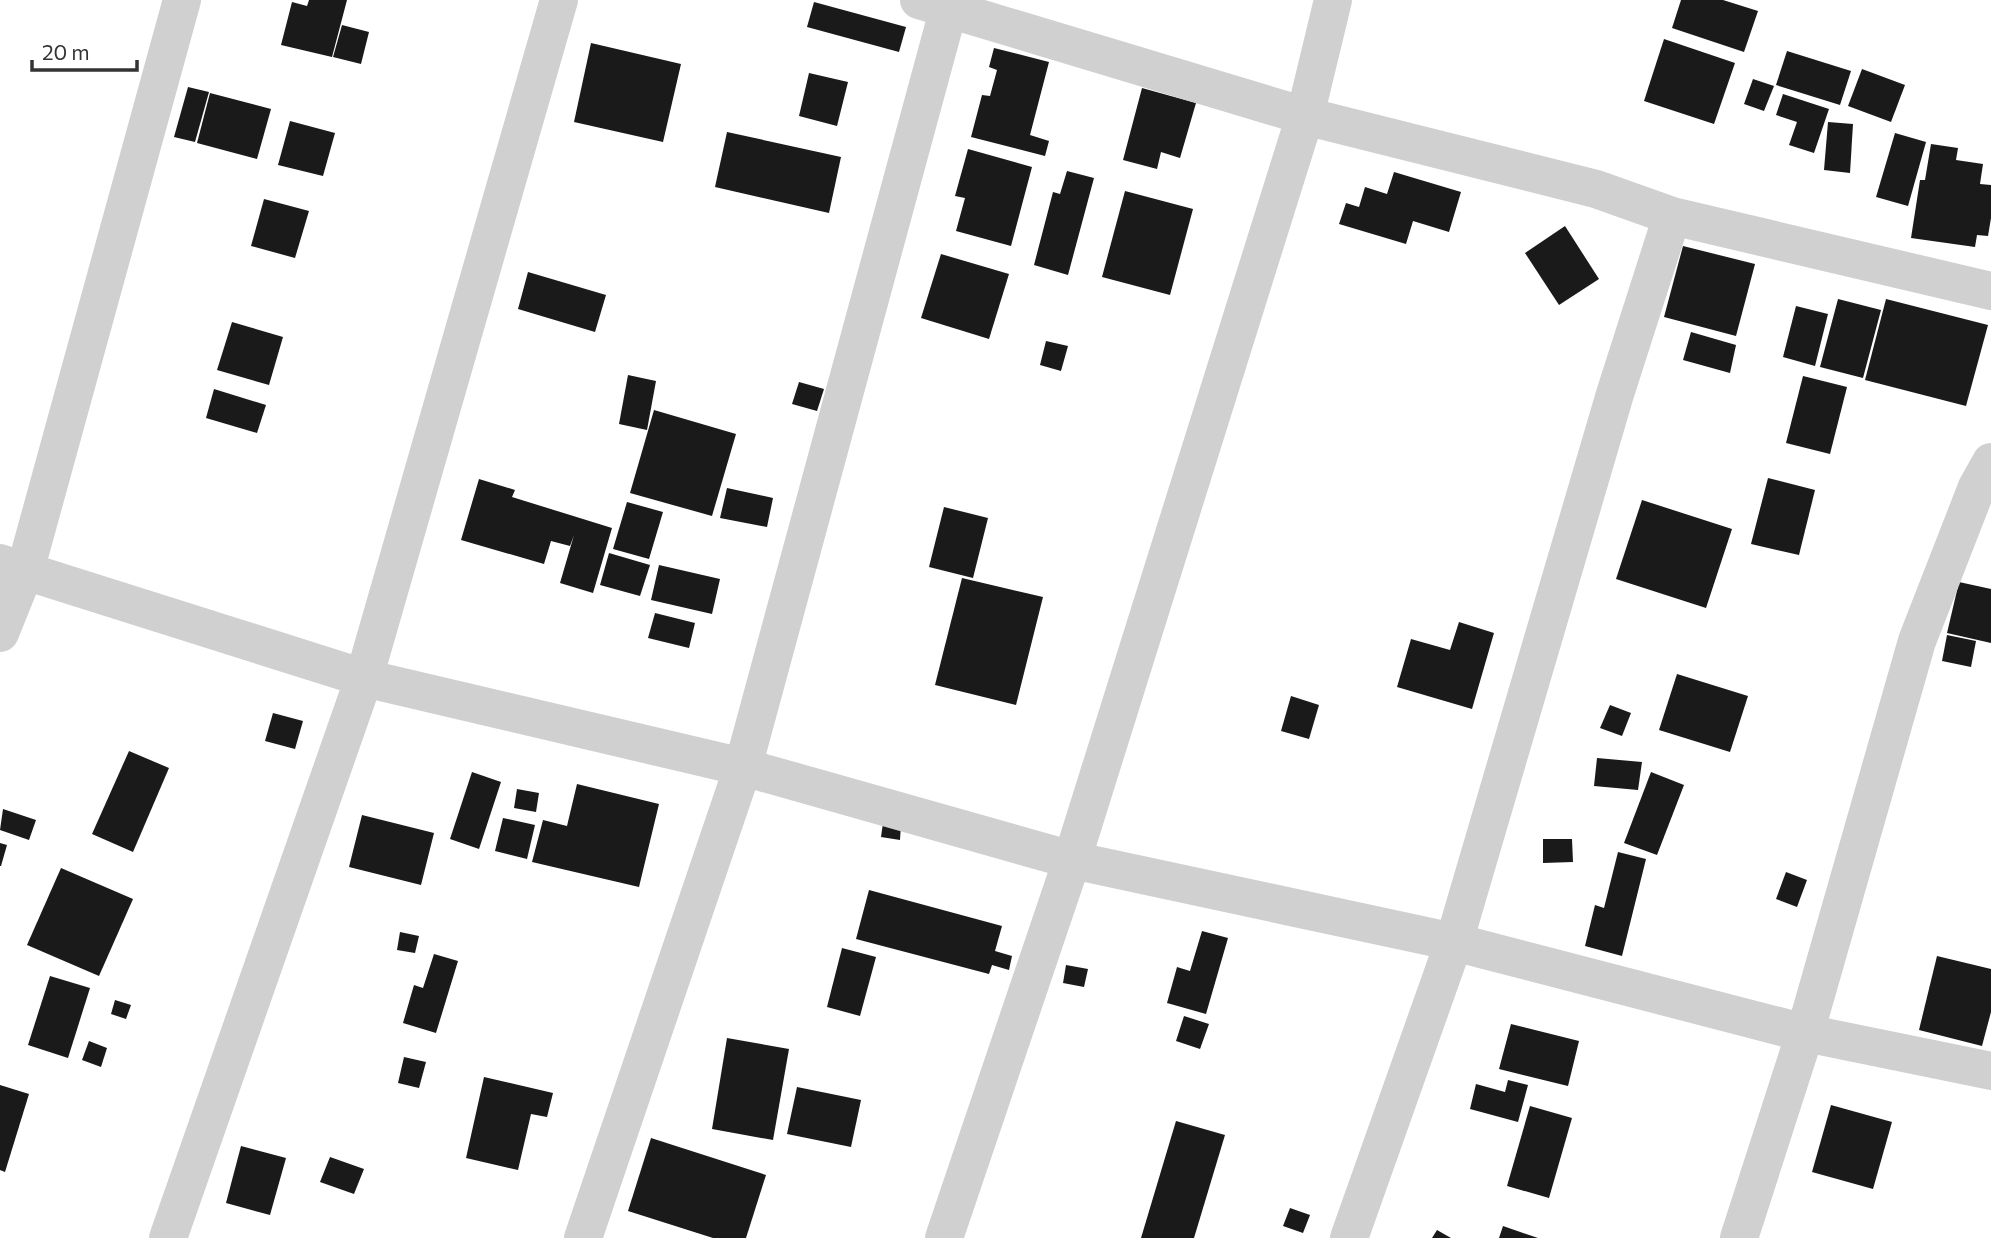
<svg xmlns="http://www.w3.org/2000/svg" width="1991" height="1238" font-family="Commissioner,sans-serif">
  <rect width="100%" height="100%" fill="#fff"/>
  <g fill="#1a1a1a">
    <polygon points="309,0 347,0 332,57 281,45 292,2 307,6"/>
    <polygon points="1681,0 1723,0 1758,11 1744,52 1672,28"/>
    <polygon points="814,2 906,27 899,52 807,27"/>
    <polygon points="342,25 369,32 361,64 333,57"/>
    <polygon points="1664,39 1735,63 1714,124 1644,101"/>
    <polygon points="591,43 681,64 663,142 574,122"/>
    <polygon points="994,48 1049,62 1030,135 1049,141 1045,156 971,137 982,95 990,96 997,70 989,67"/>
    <polygon points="1787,51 1851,71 1840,105 1776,85"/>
    <polygon points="1862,69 1905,85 1891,122 1848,106"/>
    <polygon points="809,73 848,82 837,126 799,116"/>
    <polygon points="1753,79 1774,86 1764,111 1744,104"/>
    <polygon points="188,87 209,92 195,142 174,137"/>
    <polygon points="1142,88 1196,103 1180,158 1161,152 1157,169 1123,160"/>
    <polygon points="210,93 271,109 257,159 197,143"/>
    <polygon points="1783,94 1829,109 1814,153 1789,145 1797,122 1776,115"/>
    <polygon points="290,121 335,133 323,176 278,165"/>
    <polygon points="1828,122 1853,124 1850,173 1824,170"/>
    <polygon points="727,132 841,157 829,213 715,187"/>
    <polygon points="1895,133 1926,142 1908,206 1876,197"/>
    <polygon points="1931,144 1958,148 1956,160 1983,164 1980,184 1991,185 1991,218 1988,236 1977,235 1975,247 1911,238 1920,180 1925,180"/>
    <polygon points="968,149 1032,167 1011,246 956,231 965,198 955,196"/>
    <polygon points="1067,171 1094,178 1068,275 1034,265 1053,192 1060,194"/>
    <polygon points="1394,172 1461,192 1449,232 1413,221 1406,244 1339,224 1346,203 1359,207 1365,187 1387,194"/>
    <polygon points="1125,191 1193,209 1170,295 1102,277"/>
    <polygon points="264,199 309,211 295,258 251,246"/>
    <polygon points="1565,226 1599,279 1559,305 1525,253"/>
    <polygon points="1683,246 1755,264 1736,336 1664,317"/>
    <polygon points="941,254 1009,274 989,339 921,318"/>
    <polygon points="528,272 606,295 595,332 518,309"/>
    <polygon points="1838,299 1881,310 1863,378 1820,367"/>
    <polygon points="1886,299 1988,325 1966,406 1865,380"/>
    <polygon points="1796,306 1828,314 1815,366 1783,357"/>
    <polygon points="232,322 283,337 269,385 217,370"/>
    <polygon points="1691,332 1736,345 1730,373 1683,360"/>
    <polygon points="1046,341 1068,346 1061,371 1040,365"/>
    <polygon points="628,375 656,381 647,430 619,424"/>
    <polygon points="1803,376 1847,387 1830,454 1786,443"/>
    <polygon points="799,382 824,389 817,411 792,404"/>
    <polygon points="214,389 266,405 257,433 206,418"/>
    <polygon points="654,410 736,434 712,516 630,493"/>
    <polygon points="1768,478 1815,490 1799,555 1751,544"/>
    <polygon points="479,479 515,490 512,497 612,528 593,593 560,583 574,535 570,546 551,541 544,564 461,540"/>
    <polygon points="727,488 773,498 767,527 720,518"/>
    <polygon points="1642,500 1732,529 1706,608 1616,579"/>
    <polygon points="627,502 663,512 649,559 613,549"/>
    <polygon points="944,507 988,518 973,578 929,567"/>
    <polygon points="609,553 650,565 640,596 600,585"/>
    <polygon points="659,565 720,579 712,614 651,600"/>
    <polygon points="962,578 1043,597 1016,705 935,685"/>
    <polygon points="1959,582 1991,589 1991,643 1947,633"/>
    <polygon points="655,613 695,623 689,648 648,638"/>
    <polygon points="1459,622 1494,633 1472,709 1397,687 1411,639 1450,650"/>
    <polygon points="1947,635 1976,641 1971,667 1942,661"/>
    <polygon points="1677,674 1748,696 1730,752 1659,730"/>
    <polygon points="1291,696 1319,705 1309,739 1281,731"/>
    <polygon points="1610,705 1631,713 1622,736 1600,728"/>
    <polygon points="273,713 303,721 295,749 265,741"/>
    <polygon points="129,751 169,768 133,852 92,834"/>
    <polygon points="1597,758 1642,762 1638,790 1594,786"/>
    <polygon points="472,772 501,782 479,849 450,839"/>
    <polygon points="1651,772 1684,785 1657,855 1624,843"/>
    <polygon points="577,784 659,804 639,887 532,862 543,820 567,826"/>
    <polygon points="517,789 539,793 536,812 514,808"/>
    <polygon points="3,809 36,820 29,840 0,830"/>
    <polygon points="362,815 434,833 421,885 349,867"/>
    <polygon points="503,818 535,825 527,859 495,851"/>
    <polygon points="883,823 901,825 900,840 881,837"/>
    <polygon points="1543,839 1572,839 1573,862 1543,863"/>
    <polygon points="0,843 7,845 1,866 0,866"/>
    <polygon points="1618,852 1646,859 1622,956 1585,946 1595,905 1604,908"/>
    <polygon points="61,868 133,899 99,976 27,945"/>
    <polygon points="1786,872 1807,880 1797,907 1776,899"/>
    <polygon points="869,890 1002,926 995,951 1012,956 1009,970 992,965 989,974 856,939"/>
    <polygon points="1202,931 1228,938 1206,1014 1167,1003 1177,967 1190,971"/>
    <polygon points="400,932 419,936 415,953 397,950"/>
    <polygon points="842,948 876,957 860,1016 827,1007"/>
    <polygon points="434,954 458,961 436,1033 403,1023 414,985 423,988"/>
    <polygon points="1937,956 1991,969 1991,1012 1982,1046 1919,1030"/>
    <polygon points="1066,965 1088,969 1084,987 1063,983"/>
    <polygon points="50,976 90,988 68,1058 28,1045"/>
    <polygon points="115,1000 131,1005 126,1019 111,1014"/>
    <polygon points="1184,1016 1209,1024 1200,1049 1176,1041"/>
    <polygon points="1511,1024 1579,1041 1568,1086 1499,1069"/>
    <polygon points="727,1038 789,1049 773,1140 712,1129"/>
    <polygon points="89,1041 107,1048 101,1067 82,1060"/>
    <polygon points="404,1057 426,1062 419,1088 398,1083"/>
    <polygon points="484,1077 553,1093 547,1117 531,1114 518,1170 466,1158"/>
    <polygon points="1508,1080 1528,1085 1518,1122 1470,1109 1476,1084 1505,1092"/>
    <polygon points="0,1085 29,1094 5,1172 0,1170"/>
    <polygon points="797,1087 861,1100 851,1147 787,1134"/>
    <polygon points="1831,1105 1892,1122 1873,1189 1812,1172"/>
    <polygon points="1530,1106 1572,1118 1549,1198 1507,1186"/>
    <polygon points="1176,1121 1225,1135 1194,1238 1141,1238"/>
    <polygon points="651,1138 766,1175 746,1238 713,1238 628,1211"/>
    <polygon points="241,1146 286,1158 270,1215 226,1203"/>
    <polygon points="330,1157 364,1169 354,1194 320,1182"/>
    <polygon points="1290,1208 1310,1215 1303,1233 1283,1226"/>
    <polygon points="1503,1226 1538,1238 1499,1238"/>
    <polygon points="1437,1230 1451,1238 1432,1238"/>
  </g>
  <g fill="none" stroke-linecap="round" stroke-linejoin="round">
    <g stroke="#d0d0d0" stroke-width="38">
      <polyline points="919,0 1305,116 1596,189 1672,216 1991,291"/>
      <polyline points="0,563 364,678 743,767 1072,860 1454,942 1805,1033 1991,1071"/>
      <polyline points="0,633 25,571 182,0"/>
      <polyline points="168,1238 364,678 559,0"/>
      <polyline points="583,1238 743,767 951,0"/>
      <polyline points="944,1238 1072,860 1305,116 1333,0"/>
      <polyline points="1349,1238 1454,942 1615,394 1672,216"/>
      <polyline points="1739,1238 1805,1033 1917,641 1977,487 1991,462"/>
    </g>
  </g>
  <path d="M32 60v10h105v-10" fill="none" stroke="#333333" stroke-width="3.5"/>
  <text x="42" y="60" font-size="21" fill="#333333" stroke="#ffffff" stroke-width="5" paint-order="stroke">20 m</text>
</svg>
